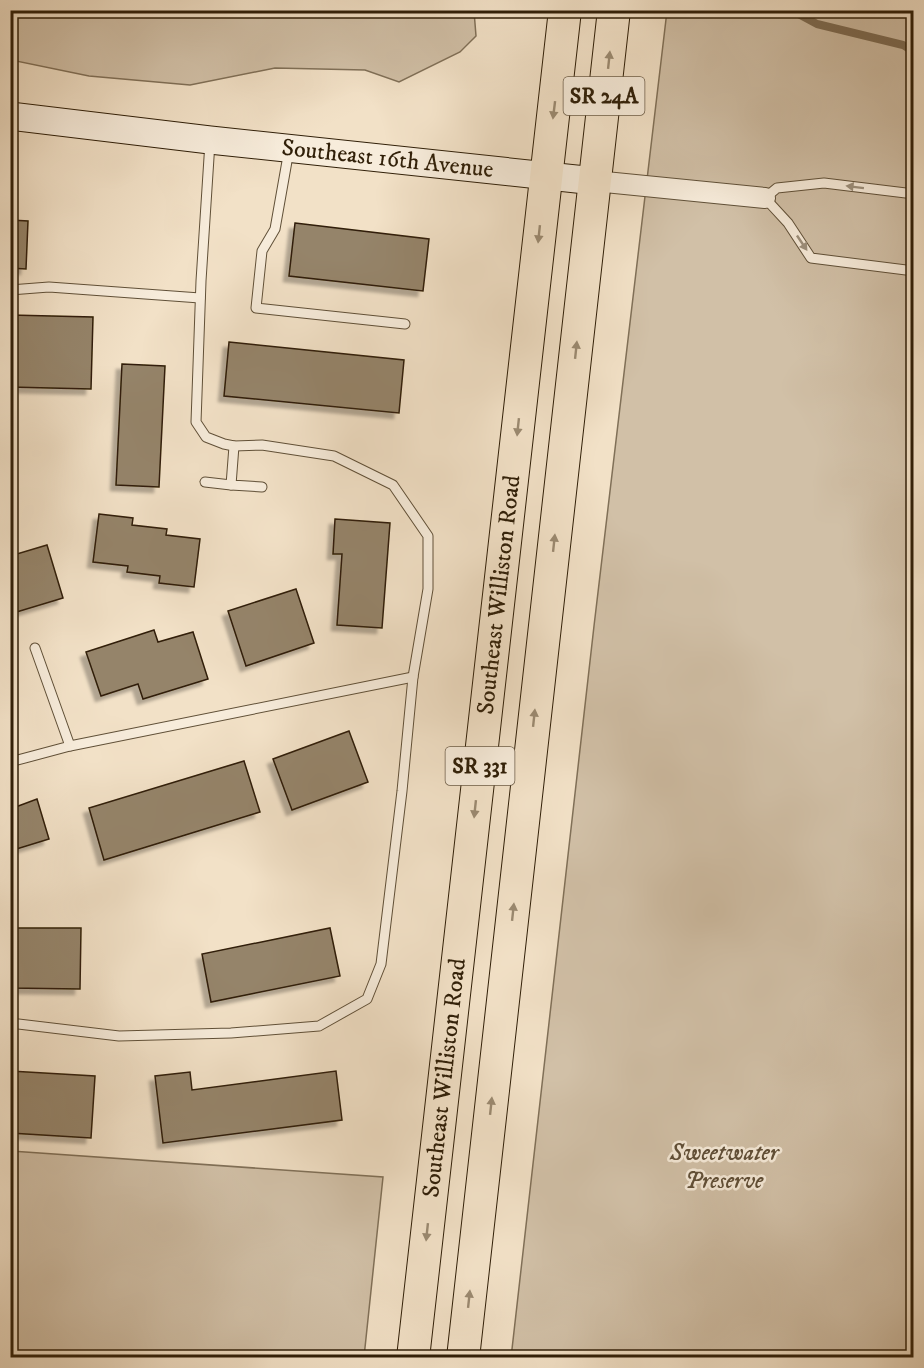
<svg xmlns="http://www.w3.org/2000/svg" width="924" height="1368" font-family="'IM FELL DW Pica',serif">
  <defs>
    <filter id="shadow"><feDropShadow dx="-5.5" dy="5.5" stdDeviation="1.5" flood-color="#0004"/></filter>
  </defs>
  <rect width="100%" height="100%" fill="#f2e1c7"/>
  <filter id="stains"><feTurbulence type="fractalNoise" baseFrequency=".00333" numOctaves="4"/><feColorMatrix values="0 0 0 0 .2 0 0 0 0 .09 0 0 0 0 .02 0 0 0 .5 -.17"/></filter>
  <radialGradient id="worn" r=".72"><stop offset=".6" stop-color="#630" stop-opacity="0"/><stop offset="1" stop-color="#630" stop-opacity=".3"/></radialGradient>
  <g fill="#d1c0a7" stroke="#807058" stroke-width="1.5">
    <polygon points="10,11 474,11 476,36 460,52 399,82 365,70 275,68 190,85 89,76 11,60"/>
    <polygon points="667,11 913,11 913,1357 511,1358 594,626"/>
    <polygon points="11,1151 383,1177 364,1357 11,1357"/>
  </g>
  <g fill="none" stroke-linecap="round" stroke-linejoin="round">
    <polyline stroke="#7d6c54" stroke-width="8" points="791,10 817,24 903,45 914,52"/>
  </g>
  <g fill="#95846b" stroke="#301f08" stroke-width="1.5" filter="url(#shadow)">
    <polygon points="10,220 28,221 26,269 10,268"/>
    <polygon points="295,223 429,239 423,291 289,276"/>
    <polygon points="10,315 93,317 91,389 10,387"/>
    <polygon points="229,342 404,360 399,413 224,396"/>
    <polygon points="122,364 165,366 159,487 116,485"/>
    <polygon points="99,514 133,518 132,525 167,529 166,535 200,539 194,587 159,583 160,576 127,572 128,566 93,562"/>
    <polygon points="335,519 390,523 382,628 337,625 342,554 333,554"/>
    <polygon points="47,545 63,598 10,614 10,556"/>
    <polygon points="296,589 314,643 246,666 228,611"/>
    <polygon points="154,630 158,642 193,632 208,679 143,699 138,684 101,696 86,652"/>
    <polygon points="349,731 368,782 292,810 273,759"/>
    <polygon points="244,761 260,812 104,860 89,808"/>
    <polygon points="37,799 49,839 10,851 10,800 13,808"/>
    <polygon points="10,928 81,928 80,989 10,988"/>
    <polygon points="330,928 340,976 211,1002 202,954"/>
    <polygon points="10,1071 95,1076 91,1138 10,1133"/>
    <polygon points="336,1071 342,1120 163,1143 155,1076 190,1072 192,1090"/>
  </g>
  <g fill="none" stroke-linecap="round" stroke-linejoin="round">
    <defs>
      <g id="service">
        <polyline points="289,150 275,229 262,251 256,308 405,324"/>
        <polyline points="914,194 824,183 777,188 765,198 788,223 811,258 914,271"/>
        <polyline points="10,290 49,287 200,298"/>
        <polyline points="234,446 231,485 262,487"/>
        <polyline points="205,482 231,485"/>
        <polyline points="70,746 413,677"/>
        <polyline points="10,762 70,746 35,648"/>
        <polyline points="10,1023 119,1036 231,1033 319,1026 367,999 381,964 402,791 413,677 428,589 428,536 393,485 334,456 262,445 234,446 224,444 206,437 196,422 201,281 210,142"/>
      </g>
      <polyline id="minor" points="595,181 765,198"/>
      <g id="secondary">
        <path id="s1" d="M 10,116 L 210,140 L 595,181"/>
      </g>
      <g id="trunk">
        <path id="s2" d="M 413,1358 L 565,10"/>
        <polyline points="463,1358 614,10"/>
      </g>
    </defs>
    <use href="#service" stroke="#605038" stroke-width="11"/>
    <use href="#minor" stroke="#605038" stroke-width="22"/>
    <use href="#secondary" stroke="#301f08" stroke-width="29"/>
    <use href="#trunk" stroke="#301f08" stroke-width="34"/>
    <use href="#service" stroke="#f7ecdb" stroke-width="9"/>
    <use href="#minor" stroke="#f7ecdb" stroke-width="20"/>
    <use href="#secondary" stroke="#f7ecdb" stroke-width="27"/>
    <use href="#trunk" stroke="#f2e1c7" stroke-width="32"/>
  </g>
  <defs><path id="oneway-solid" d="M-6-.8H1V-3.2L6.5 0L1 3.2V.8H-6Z" transform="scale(1.5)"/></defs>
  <g fill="#9b8a71">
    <use href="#oneway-solid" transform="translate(609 60) rotate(-84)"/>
    <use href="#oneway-solid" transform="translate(554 110) rotate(97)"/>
    <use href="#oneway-solid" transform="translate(539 234) rotate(96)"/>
    <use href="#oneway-solid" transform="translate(576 350) rotate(-84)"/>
    <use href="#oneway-solid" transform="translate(518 427) rotate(96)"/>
    <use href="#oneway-solid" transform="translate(554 543) rotate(-84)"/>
    <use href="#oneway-solid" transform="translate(534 718) rotate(-84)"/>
    <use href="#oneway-solid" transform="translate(475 809) rotate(96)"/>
    <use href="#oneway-solid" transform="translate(513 912) rotate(-84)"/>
    <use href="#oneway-solid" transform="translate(491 1106) rotate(-84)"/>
    <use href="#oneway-solid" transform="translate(427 1232) rotate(96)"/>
    <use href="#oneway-solid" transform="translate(469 1299) rotate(-84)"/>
  </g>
  <g fill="#9d907c">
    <use href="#oneway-solid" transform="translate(855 187) rotate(-173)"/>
    <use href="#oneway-solid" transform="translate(802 243) rotate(56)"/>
  </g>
  <g text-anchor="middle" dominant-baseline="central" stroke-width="5" stroke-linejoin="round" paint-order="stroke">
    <g fill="#f7ecdb" stroke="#6c5c47" stroke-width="1.5">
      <rect x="563.5" y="77" width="81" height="38" rx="4.5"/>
      <rect x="445.5" y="747" width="69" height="38" rx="4.5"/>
    </g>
    <g font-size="22" font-weight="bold" fill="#301f08">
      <text x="604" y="96">SR 24A</text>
      <text x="480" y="766">SR 331</text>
    </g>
    <g font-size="24" fill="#301f08" stroke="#f7ecdb">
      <text stroke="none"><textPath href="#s1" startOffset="380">Southeast 16th Avenue</textPath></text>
      <text stroke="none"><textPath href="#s2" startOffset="768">Southeast Williston Road</textPath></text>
      <text stroke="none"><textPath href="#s2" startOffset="282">Southeast Williston Road</textPath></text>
    </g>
    <g font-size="24" font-style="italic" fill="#604f38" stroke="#f7ecdb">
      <text x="724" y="1153">Sweetwater<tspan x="724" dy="28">Preserve</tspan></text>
    </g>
  </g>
  <rect width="924" height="1368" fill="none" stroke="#f2e1c7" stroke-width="36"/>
  <rect x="12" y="12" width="900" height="1344" fill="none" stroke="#301f08" stroke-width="3"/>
  <rect x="18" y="18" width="888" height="1332" fill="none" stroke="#301f08" stroke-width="1.5"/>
  <rect width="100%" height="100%" filter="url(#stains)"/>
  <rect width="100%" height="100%" fill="url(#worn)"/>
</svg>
